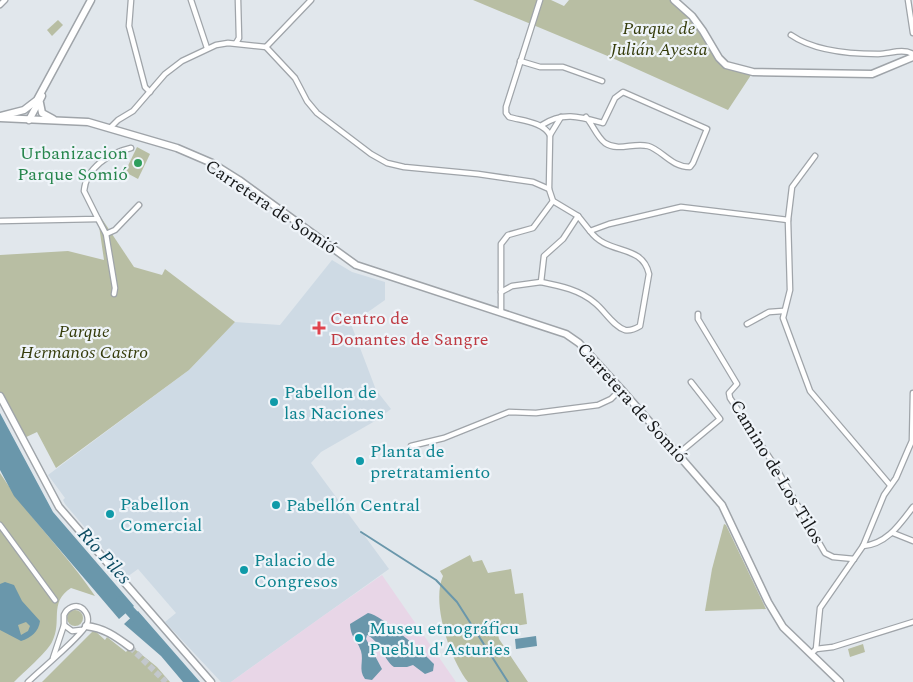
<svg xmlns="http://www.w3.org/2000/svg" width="913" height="682" font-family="Spectral,serif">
  <rect width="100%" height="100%" fill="#e1e7ec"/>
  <polygon fill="#cedae4" points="332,260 352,272 385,282 385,300 351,324 376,390 391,409 375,421 321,452 311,463 389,569 231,682 221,682 165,622 176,613 138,569 127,577 65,504 63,500 65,498 48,475 189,370 235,322 280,325"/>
  <polygon fill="#e8d6e7" points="382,575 456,682 231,682 323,616"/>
  <g fill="#b8bea3">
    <polygon points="473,0 551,0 564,6 569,0 674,0 692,16 726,65 753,72 728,110 610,57"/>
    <polygon points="58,20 63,25 52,36 47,30"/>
    <polygon points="137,147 150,154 138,179 125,172"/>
    <polygon points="98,219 102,219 134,267 162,275 165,269 235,322 189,370 56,468 37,432 22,439 0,396 0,255 68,251 104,260"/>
    <path d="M 0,473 C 28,517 66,553 95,596 L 71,588 C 48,603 63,621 52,642 C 47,652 23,673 14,682 L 0,682 Z"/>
    <polygon points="724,524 726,525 766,609 705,611 712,569"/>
    <path d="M 470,555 L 473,562 L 482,560 L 488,573 L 511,569 L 515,594 L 523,593 L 527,624 L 497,629 L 499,639 L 528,682 L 468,682 C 450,659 431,603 443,576 L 440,571 Z"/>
    <circle cx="75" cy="618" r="8"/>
    <polygon points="94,630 105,640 107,637 126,652 131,646 157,667 170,682 42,682"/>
    <polygon points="863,644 865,652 850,657 848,649"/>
  </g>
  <g fill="#6a97ab" fill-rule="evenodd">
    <polygon points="0,413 53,512 134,606 119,619 14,496 0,470"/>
    <path d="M 5,582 L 14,585 L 22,601 L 40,621 C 39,631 31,638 21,641 L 0,630 L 0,584 ZM 26,622 L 30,626 L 28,631 L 21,635 L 18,625 Z"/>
    <polygon points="138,611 200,682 183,682 161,656 124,624"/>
    <path d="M 368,613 C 382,615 424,653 434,664 L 433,671 L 425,674 L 413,665 L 407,667 L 394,667 C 383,659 382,643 367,635 L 366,639 L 382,669 L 372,680 L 365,679 C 358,670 364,661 361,651 C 357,639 351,639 350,624 Z"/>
    <polygon points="536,636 537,646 516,649 515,639"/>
  </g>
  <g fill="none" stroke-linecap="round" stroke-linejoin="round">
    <polyline stroke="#6a97ab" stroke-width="2" points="361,532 436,580 457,602 508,682"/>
    <polyline stroke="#6a97ab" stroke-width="10" points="121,601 143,625"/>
    <polyline stroke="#c3c8cc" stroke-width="6" stroke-dasharray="6 3" stroke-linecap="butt" points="130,647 166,682"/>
    <defs>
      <g id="street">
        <polyline points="131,0 129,26 145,87 150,92"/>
        <polyline points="191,0 207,48"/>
        <path d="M 540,0 L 506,107 L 506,113 L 509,117 C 523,121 543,122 550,135 L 549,189"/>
        <polyline points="908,0 913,33"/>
        <polyline points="0,5 5,0"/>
        <path d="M 791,35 C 814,51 851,54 878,54 C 890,54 902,48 913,54"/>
        <polyline points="236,43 239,38 238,0"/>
        <polyline points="266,47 311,0"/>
        <polyline points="520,61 540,67 563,67 602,81"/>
        <path d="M 542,125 C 563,111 581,117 603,123 L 615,98 L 623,92 L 707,129 L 693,163 L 690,167 C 671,167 662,150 648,146 C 633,142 619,152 605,143 C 597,137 593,125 586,117"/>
        <polyline points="110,128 118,120 133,111 165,74 182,61 216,45 228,43 266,47 295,78 307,101 317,113 371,154 387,163 404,167 478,174 533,182 549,189 553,201 578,216 590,231 609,224 681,207 788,220"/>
        <polyline points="550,135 561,117"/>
        <polyline points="815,156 792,187 788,220 790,290 783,318 810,391 890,485"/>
        <path d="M 578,216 L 563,239 L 544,256 L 541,282 C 561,286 580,290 595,303 C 605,311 613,326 625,330 C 630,331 635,329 640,326 L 649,274 C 642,243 608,256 590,231"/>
        <polyline points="98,219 106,234 115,288 114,294"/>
        <path d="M 0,221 L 98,219 L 84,191 C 86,168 109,153 131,148"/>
        <polyline points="106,234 115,230 139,205"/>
        <polyline points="501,292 512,286 541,282"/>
        <polyline points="501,312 501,244 508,235 533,228 553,201"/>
        <polyline points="698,314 698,319 737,384 729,393 730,398 775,466 825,553 833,557 854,559"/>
        <polyline points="747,324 769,312 783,311"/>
        <polyline points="411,446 444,438 509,412 536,413 598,405 611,399 621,389"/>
        <polyline points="678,454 720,419 691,382"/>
        <polyline points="0,525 55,600"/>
        <polyline points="893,533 913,541"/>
        <path d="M 863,546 C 887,544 900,524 913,507"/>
        <polyline points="816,649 833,647 913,622"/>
        <polyline points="811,654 816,649 820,608 863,546 884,495 896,478 908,450 912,441 913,393"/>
        <polyline points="53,658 64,625"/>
        <path d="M 28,682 C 40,670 82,636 87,624 C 89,618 87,613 83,609 C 76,603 67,608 64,615 L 64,625 L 72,631 L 81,630"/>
      </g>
      <g id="secondary">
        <polyline points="674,0 692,16 703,31 719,58 726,65 753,72 872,74 913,57"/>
        <polyline points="40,103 42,113 53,119"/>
        <polyline points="1,116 24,110 37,100 91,0"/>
        <polyline points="0,118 88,122 177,148 212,163 239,180 356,265 566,334 579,343 621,389 722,505 768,602 783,627 840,682"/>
        <polyline points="29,120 42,96"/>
        <polyline points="0,396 59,507 211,682"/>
        <path d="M 86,626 C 104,628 115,636 130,647"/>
      </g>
    </defs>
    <use href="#street" stroke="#9fa4a9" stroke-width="7"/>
    <use href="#secondary" stroke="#9fa4a9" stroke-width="9"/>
    <use href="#street" stroke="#fff" stroke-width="4.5"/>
    <use href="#secondary" stroke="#fff" stroke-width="6"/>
  </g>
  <circle fill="#2e9e5b" stroke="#eff4f9" stroke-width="2" cx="138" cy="163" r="5"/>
  <path fill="#e0444e" stroke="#eff4f9" stroke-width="2" d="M316.5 320.5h5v5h5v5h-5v5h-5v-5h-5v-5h5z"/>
  <g fill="#0f9aa8" stroke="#eff4f9" stroke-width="2">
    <circle cx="274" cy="402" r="5"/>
    <circle cx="360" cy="461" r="5"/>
    <circle cx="276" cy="505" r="5"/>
    <circle cx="110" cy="514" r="5"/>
    <circle cx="244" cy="570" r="5"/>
    <circle cx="359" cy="638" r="5"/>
  </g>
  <g text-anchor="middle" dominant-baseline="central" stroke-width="4.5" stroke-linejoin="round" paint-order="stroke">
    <g font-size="18" font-style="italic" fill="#353c0b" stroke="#eff4f9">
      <text x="659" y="28">Parque de<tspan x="659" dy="21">Julián Ayesta</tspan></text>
      <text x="84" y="331">Parque<tspan x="84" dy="21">Hermanos Castro</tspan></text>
    </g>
    <g font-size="18" fill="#27864d" stroke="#eff4f9" text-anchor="end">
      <text x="128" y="153">Urbanizacion<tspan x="128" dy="21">Parque Somió</tspan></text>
    </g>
    <g font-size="18" fill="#161819" stroke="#eff4f9">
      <text transform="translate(271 207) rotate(34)">Carretera de Somió</text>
      <text transform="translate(632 403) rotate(48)">Carretera de Somió</text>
      <text transform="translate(777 472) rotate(59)">Camino de Los Tilos</text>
    </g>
    <g font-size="18" fill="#be3a42" stroke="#eff4f9" text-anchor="start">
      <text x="330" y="318">Centro de<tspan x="330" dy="21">Donantes de Sangre</tspan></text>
    </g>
    <g font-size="18" fill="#0d838f" stroke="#eff4f9" text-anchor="start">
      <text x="284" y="392">Pabellon de<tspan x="284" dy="21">las Naciones</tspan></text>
      <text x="370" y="451">Planta de<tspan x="370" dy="21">pretratamiento</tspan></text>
      <text x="120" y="504">Pabellon<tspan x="120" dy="21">Comercial</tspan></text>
      <text x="286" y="505">Pabellón Central</text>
      <text x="254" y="560">Palacio de<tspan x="254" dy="21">Congresos</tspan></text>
      <text x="369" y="628">Museu etnográficu<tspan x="369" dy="21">Pueblu d'Asturies</tspan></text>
    </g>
    <g font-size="19" font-style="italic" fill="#0c4b61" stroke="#eff4f9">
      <text transform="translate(104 556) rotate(48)">Río Piles</text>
    </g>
  </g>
</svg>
